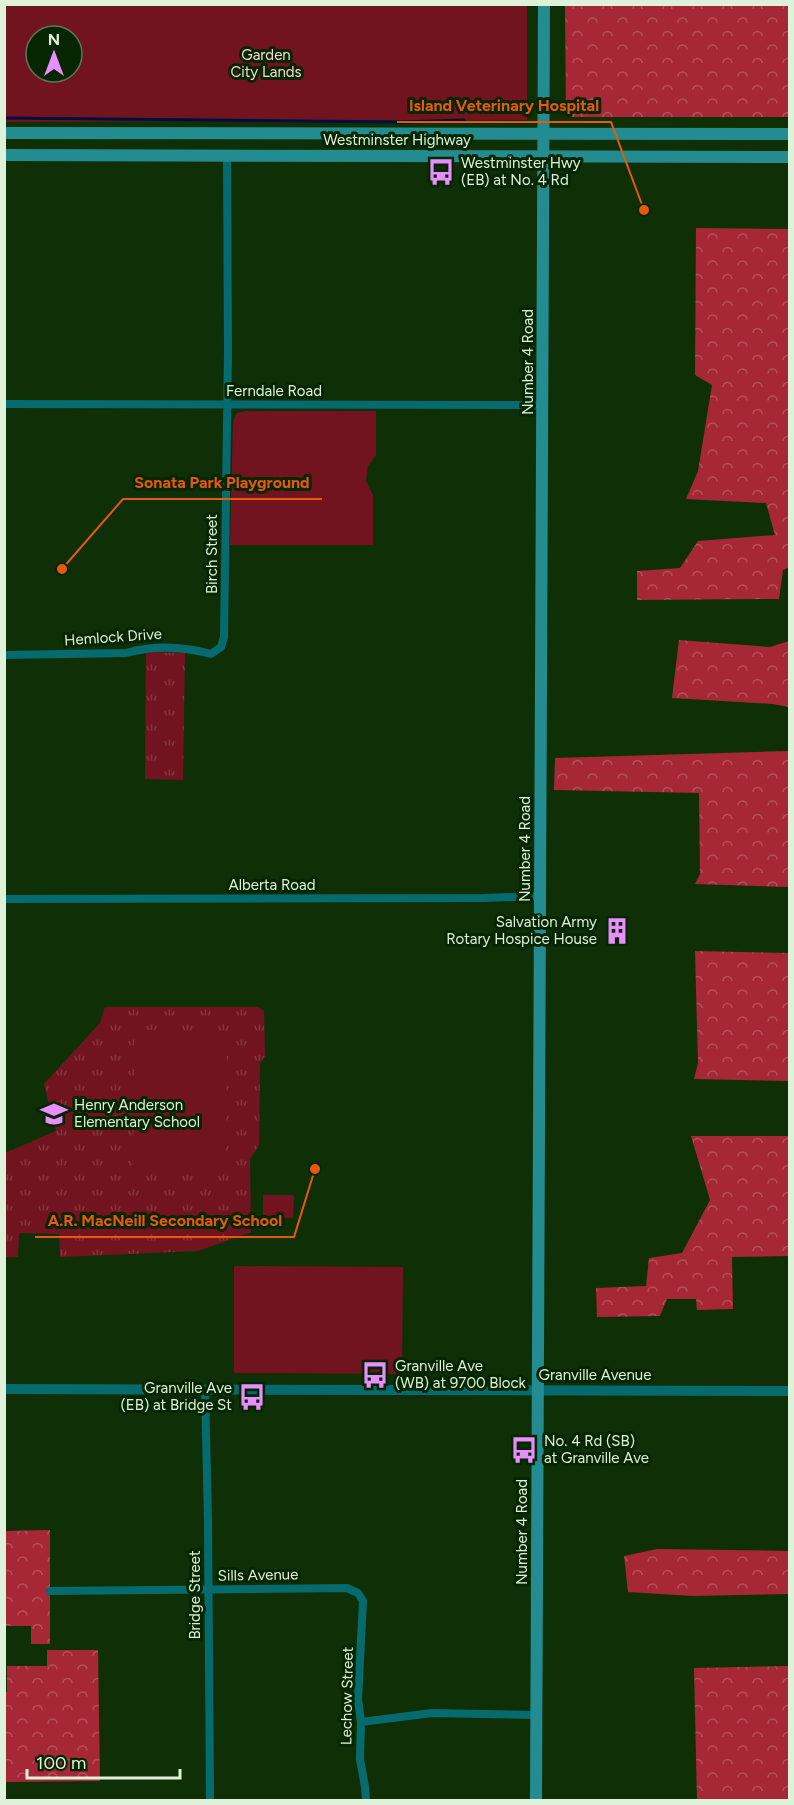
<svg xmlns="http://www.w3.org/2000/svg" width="794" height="1805" font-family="Figtree,sans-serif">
  <defs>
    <pattern id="grass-tufts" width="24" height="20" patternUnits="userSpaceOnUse" patternTransform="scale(1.5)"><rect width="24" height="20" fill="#711420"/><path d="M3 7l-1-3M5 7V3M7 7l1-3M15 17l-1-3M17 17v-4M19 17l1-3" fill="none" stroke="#853740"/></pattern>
    <pattern id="forest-crowns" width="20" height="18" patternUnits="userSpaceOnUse" patternTransform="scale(1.5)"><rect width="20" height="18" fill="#a62736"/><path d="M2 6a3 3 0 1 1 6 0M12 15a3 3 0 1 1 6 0" fill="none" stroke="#b6515c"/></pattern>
  </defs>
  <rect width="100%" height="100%" fill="#0f3007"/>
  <g fill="url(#grass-tufts)">
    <polygon points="146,652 185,653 183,780 145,779"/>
    <polygon points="105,1007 258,1007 264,1011 265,1056 260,1063 259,1145 250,1159 251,1232 198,1251 60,1257 59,1234 19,1233 18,1257 5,1257 5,1153 56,1131 44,1084 100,1023"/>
  </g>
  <g fill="url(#forest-crowns)">
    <polygon points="565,5 789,5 789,117 566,117"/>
    <polygon points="696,228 789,229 790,567 783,570 779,599 637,600 637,571 680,568 698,541 775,535 766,503 686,499 698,471 712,385 695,375"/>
    <polygon points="679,640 770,647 789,641 789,707 773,704 672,698"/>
    <polygon points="789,751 789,887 695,884 700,874 699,793 554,790 555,758"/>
    <polygon points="695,951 789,953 789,1081 694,1079 698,1063"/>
    <polygon points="691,1136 789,1136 789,1256 732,1257 733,1309 697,1310 696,1299 667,1299 660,1316 597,1317 596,1288 646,1286 649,1258 682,1253 710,1200"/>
    <polygon points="50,1530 50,1644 31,1644 31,1626 5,1626 4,1531"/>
    <polygon points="657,1549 789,1551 789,1594 693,1596 628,1592 624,1556"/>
    <polygon points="47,1650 98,1650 100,1781 5,1782 4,1692 7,1692 7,1666 47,1666"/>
    <polygon points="789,1666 789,1800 697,1800 694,1668"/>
  </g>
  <g fill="#711420" fill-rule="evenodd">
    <path d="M 4,5 L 527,5 L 527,120 L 5,122 ZM 36,36 L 72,36 L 72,72 L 36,72 Z"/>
    <polygon points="245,411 376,411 376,455 368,466 366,481 373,495 373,545 230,545 233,421 237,413"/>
    <polygon points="135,1030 227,1031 226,1173 133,1173"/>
    <polygon points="263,1195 294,1195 293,1218 263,1217"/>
    <polygon points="234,1266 403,1267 402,1374 234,1373"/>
  </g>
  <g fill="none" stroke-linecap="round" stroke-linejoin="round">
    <polyline stroke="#000e3f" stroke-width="3" points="4,118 401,122 464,120"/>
    <g stroke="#066b6f" stroke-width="8">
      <polyline points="4,404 543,405"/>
      <path d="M 4,655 L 126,653 C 155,645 182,646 211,654 L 221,647 L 224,637 L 228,352 L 227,155"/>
      <polyline points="4,899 484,898 540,896"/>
      <polyline points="205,1389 208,1522 210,1800"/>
      <polyline points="50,1591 347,1588 358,1593 363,1601 358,1699 361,1722 360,1759 365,1787 366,1800"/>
      <polyline points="361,1722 432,1713 536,1715"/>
    </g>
    <polyline stroke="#066b6f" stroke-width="10" points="4,1389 790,1391"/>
    <g stroke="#238c91" stroke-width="12">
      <polyline points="4,133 790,134"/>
      <polyline points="4,155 790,157"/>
      <polyline points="536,1800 544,4"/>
    </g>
  </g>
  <defs>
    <symbol id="bus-bare" viewBox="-9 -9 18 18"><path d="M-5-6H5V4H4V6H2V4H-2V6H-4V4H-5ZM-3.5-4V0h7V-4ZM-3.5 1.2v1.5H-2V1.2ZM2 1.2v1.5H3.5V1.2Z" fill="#e98efe" stroke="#052600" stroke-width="2.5" paint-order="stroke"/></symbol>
    <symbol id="building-bare" viewBox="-9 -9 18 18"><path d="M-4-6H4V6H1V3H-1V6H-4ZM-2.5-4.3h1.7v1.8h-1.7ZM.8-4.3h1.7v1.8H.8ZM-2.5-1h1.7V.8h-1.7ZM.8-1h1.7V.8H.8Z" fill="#e98efe" stroke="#052600" stroke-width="2.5" paint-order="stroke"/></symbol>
    <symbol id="school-bare" viewBox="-9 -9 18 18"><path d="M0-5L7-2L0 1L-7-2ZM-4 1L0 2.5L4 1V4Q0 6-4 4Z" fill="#e98efe" stroke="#052600" stroke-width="2.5" paint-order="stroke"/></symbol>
  </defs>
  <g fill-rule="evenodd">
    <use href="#bus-bare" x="422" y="153" width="38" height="38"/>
    <use href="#building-bare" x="598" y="912" width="38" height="38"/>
    <use href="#school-bare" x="35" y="1095" width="38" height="38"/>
    <use href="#bus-bare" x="356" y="1356" width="38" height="38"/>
    <use href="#bus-bare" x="233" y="1378" width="38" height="38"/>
    <use href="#bus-bare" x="505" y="1431" width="38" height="38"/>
  </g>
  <g text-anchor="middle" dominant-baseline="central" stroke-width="6" stroke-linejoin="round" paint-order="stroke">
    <g font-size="15" fill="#fad7d7" stroke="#052600">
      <text x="266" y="55">Garden<tspan x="266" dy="17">City Lands</tspan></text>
    </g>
    <g font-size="15" fill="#def2da" stroke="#052600">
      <text x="397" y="140">Westminster Highway</text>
      <text transform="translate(528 362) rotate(-90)">Number 4 Road</text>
      <text x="274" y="391">Ferndale Road</text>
      <text transform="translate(212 554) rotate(-90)">Birch Street</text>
      <text transform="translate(113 637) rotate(-4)">Hemlock Drive</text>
      <text transform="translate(525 849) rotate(-90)">Number 4 Road</text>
      <text x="272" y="885">Alberta Road</text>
      <text x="595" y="1375">Granville Avenue</text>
      <text transform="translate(522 1532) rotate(-90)">Number 4 Road</text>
      <text transform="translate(258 1575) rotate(-1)">Sills Avenue</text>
      <text transform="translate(195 1595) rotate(-90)">Bridge Street</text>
      <text transform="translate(347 1696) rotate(-89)">Lechow Street</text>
    </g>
    <g font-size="15" fill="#def2da" stroke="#052600" text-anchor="start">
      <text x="461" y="163">Westminster Hwy<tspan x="461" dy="17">(EB) at No. 4 Rd</tspan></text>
      <text x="597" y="922" text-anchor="end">Salvation Army<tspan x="597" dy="17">Rotary Hospice House</tspan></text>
      <text x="74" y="1105">Henry Anderson<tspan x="74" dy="17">Elementary School</tspan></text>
      <text x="395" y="1366">Granville Ave<tspan x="395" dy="17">(WB) at 9700 Block</tspan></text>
      <text x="232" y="1388" text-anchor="end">Granville Ave<tspan x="232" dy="17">(EB) at Bridge St</tspan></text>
      <text x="544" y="1441">No. 4 Rd (SB)<tspan x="544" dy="17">at Granville Ave</tspan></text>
    </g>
  </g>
  <path fill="none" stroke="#e8590c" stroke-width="2" d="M644 210L611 122H397M62 569L123 499H322M315 1169L294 1237H35"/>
  <g fill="#e8590c" stroke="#052600" stroke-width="2">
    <circle cx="644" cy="210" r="6"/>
    <circle cx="62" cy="569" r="6"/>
    <circle cx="315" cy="1169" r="6"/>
  </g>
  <g font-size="16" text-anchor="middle" font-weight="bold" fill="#e8590c" stroke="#052600" stroke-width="6" stroke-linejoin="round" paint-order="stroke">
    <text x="504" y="111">Island Veterinary Hospital</text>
    <text x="222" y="488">Sonata Park Playground</text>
    <text x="165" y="1226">A.R. MacNeill Secondary School</text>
  </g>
  <rect width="794" height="1805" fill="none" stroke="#def2da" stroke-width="12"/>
  <g transform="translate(54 54)"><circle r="28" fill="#052600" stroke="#5c7857" stroke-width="1.5"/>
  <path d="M0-4.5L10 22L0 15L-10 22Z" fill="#e98efe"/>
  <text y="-9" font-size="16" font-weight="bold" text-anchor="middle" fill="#def2da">N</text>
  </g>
  <path d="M27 1769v9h153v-9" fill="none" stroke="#def2da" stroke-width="3"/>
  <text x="36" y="1769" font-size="18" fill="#def2da" stroke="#052600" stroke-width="4.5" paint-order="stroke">100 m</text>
</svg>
